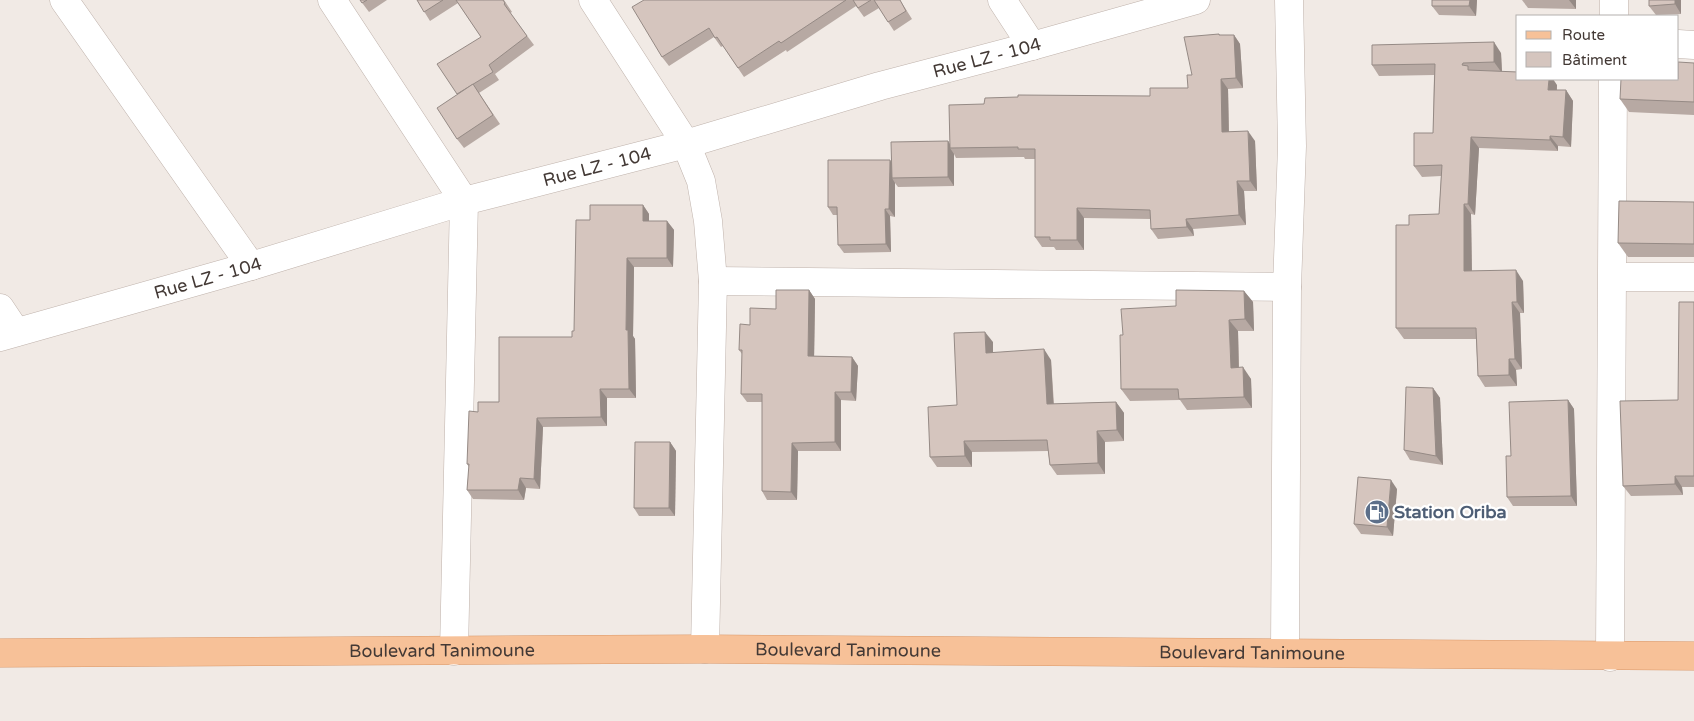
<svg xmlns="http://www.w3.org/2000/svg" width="1694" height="721" font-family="'Varela Round',sans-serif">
  <rect width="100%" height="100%" fill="#f1eae5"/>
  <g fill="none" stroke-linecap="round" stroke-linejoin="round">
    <defs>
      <g id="minor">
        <polyline points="64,0 251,266"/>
        <polyline points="332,0 464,201 454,651"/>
        <polyline points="593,0 686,144 701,181 708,221 713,281 705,649"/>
        <polyline points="1002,0 1032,46"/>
        <polyline points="1614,16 1614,0"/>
        <polyline points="1678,44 1694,45"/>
        <polyline points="1613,277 1694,277"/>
        <polyline points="713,281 1287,287"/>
        <polyline points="0,308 16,332"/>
        <path id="s1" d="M 0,337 L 251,266 L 464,201 L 686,144 L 880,86 L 1032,46 L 1196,0"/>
        <polyline points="1285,652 1287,287 1292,146 1289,0"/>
        <polyline points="1610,657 1613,79"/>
      </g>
      <g id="major">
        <path id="s2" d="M 0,653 L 705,649 L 1694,656"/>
      </g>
    </defs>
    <use href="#minor" stroke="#bfb2ab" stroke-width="29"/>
    <use href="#major" stroke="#da9869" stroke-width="29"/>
    <use href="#minor" stroke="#fff" stroke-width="28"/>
    <use href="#major" stroke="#f7c198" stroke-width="28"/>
  </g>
  <g fill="#b7a9a3">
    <polygon points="360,0 387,0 369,12"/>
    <polygon points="417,0 504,0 512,12 510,13 534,45 495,74 499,80 479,93 500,124 464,148 457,139 457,94 481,37 458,3 430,21"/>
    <polygon points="644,0 900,0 912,19 894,31 879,8 864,17 856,6 787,52 786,50 744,77 723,46 721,47 714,37 669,66 662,57"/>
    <polygon points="1477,0 1476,16 1439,15 1432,6"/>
    <polygon points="1522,0 1576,0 1576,9 1528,8"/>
    <polygon points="1681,0 1681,14 1656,15 1649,6"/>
    <polygon points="1219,34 1220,35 1234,35 1240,44 1243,88 1228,89 1229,132 1255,141 1257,191 1244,191 1246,225 1193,229 1194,236 1158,239 1151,229 1151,219 1084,218 1084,250 1056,250 1054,247 1042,247 1035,237 1035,159 1025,159 1024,157 956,158 954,154 954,186 898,187 895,183 895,217 890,216 891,252 844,253 838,245 838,215 833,215 828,207 948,141 950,144 984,104 1150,96 1188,88 1192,75"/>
    <polygon points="1501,53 1502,72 1557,85 1557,90 1566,90 1573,101 1571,147 1558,146 1558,151 1479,148 1475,215 1471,214 1472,271 1523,281 1524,313 1520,313 1522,369 1516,370 1517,386 1485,387 1478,376 1476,339 1404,339 1396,328 1409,225 1439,214 1441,176 1422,177 1414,166 1433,133 1434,75 1379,76 1372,65"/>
    <polygon points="1694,63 1694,115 1629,112 1620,99"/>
    <polygon points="1694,202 1694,257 1628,257 1618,243"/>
    <polygon points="643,205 649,214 649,221 667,221 674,230 673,267 634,267 633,336 635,339 636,398 607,398 607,426 543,427 540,489 526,488 524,500 473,499 467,490 469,467 467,464 478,412 499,402 572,337 574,331 590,220"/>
    <polygon points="809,290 815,299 814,356 852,357 858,366 856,401 841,400 841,451 798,451 797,500 767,500 762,491 762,402 747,402 741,394 742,354 739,350 750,325 776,309"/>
    <polygon points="1244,291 1253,302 1254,331 1238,331 1239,367 1251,379 1252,408 1187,410 1180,400 1130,401 1121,389 1123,335"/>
    <polygon points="1694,302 1694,487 1682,487 1683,495 1631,496 1623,486 1678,400"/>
    <polygon points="993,342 993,353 1051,360 1054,404 1116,402 1124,413 1124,441 1105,442 1105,474 1057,475 1050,465 1048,451 972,452 972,467 937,467 930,457 957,405"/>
    <polygon points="1433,388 1440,398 1443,465 1410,460 1404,450"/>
    <polygon points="1568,400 1574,409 1577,506 1513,506 1507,497 1511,456"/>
    <polygon points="670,442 676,451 675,516 639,516 634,508"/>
    <polygon points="1397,489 1393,536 1361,534 1354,524"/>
  </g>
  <g fill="#958a85">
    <polygon points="1470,0 1477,0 1476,16 1469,6"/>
    <polygon points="1569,0 1576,0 1576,9"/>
    <polygon points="1675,0 1681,0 1681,14 1675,4"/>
    <polygon points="1234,35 1240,44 1243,88 1236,78"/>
    <polygon points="1494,42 1501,53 1502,73 1494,62"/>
    <polygon points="1221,79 1228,89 1229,142 1222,132"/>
    <polygon points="1549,79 1553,79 1557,85 1556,101 1548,90"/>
    <polygon points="1566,90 1573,101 1571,147 1563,137"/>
    <polygon points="1248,131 1255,141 1257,191 1250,181"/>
    <polygon points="1550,136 1558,146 1558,151 1550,140"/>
    <polygon points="1471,137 1479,148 1475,215 1468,204"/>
    <polygon points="948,141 952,148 950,148 954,154 954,186 948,177"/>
    <polygon points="890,160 895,168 892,178 895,183 895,217 889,209"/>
    <polygon points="1237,181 1244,191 1246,225 1239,215"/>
    <polygon points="1464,204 1471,214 1472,282 1464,271"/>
    <polygon points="643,205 649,214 649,230 643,221"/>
    <polygon points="1077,208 1084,218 1084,250 1077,240"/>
    <polygon points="885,209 890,216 891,252 886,244"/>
    <polygon points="1186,219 1193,229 1194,236 1187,227"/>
    <polygon points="667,221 674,230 673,267 667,258"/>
    <polygon points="627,258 634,267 633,336 635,339 636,398 629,389 626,330"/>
    <polygon points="1516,270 1523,281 1524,313 1517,302"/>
    <polygon points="809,290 815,299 814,364 808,356"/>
    <polygon points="1244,291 1253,302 1254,331 1245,319"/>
    <polygon points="1512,302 1520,313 1522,369 1515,359"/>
    <polygon points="1229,320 1238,331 1239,379 1231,368"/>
    <polygon points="985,332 993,342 993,364 986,353"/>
    <polygon points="1044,349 1051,360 1054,415 1047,404"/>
    <polygon points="852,357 858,366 856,401 851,392"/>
    <polygon points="1509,359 1516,370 1517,386 1509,375"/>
    <polygon points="1243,367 1251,379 1252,408 1244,397"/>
    <polygon points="1433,388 1440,398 1443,465 1436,456"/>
    <polygon points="600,389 607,398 607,426 601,417"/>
    <polygon points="835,392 841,400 841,451 835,442"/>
    <polygon points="1568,400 1574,409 1577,506 1571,496"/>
    <polygon points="1116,402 1124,413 1124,441 1117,430"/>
    <polygon points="537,418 543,427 540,489 534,479"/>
    <polygon points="1097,431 1105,442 1105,474 1098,463"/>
    <polygon points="964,441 972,452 972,467 965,456"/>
    <polygon points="670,442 676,451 675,516 669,508"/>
    <polygon points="792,443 798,451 797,500 791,492"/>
    <polygon points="1675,476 1682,487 1683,495 1675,484"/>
    <polygon points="520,478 526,488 524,500 518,490"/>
    <polygon points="1391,480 1397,489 1393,536 1387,527"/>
  </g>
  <g fill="#d5c5be" stroke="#958a85">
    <polygon points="360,0 367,0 362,3"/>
    <polygon points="417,0 443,0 424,12"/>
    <polygon points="456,0 503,0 505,3 504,4 527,36 489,65 493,72 457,94 437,64 481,37"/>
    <polygon points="644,0 846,0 781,43 779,41 738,68 717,37 715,38 709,28 662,57 632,7"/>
    <polygon points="853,0 871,0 858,8"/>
    <polygon points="874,0 900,0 906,11 888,22"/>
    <polygon points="1432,0 1470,0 1469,6 1432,6"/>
    <polygon points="1649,0 1675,0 1675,4 1649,6"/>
    <polygon points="1219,34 1219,35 1234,35 1236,78 1221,79 1222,132 1248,131 1250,181 1237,181 1239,215 1186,219 1187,227 1151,229 1150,210 1077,208 1077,240 1050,240 1050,237 1035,237 1035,149 1018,149 1018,147 950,148 949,105 984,104 985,98 1018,97 1018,95 1150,96 1150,88 1188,88 1187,75 1192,75 1184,37"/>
    <polygon points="1494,42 1494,62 1463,63 1462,65 1468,66 1468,70 1518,72 1518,79 1549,79 1548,90 1566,90 1563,137 1550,136 1550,140 1471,137 1468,204 1464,204 1464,271 1516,270 1517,302 1512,302 1515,359 1509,359 1509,375 1478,376 1476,328 1396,328 1396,225 1409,225 1409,215 1439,214 1442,165 1414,166 1414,133 1433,133 1435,64 1372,65 1372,45"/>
    <polygon points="1678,62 1694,63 1694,102 1620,99 1621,79 1678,79"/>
    <polygon points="473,84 493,115 457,139 437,108"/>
    <polygon points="948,141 948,177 892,178 891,142"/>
    <polygon points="828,160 890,160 889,209 885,209 886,244 838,245 837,207 828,207"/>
    <polygon points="1619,201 1694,202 1694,244 1618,243"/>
    <polygon points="590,205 643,205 643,221 667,221 667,258 627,258 626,330 628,330 629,389 600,389 601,417 537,418 534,479 520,478 518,490 467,490 469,464 467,464 469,411 478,412 478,402 499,402 499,337 572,337 572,331 574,331 576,220 590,220"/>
    <polygon points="776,290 809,290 808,356 852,357 851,392 835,392 835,442 792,443 791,492 762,491 762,394 741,394 742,350 739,350 740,324 750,325 750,308 776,309"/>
    <polygon points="1176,290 1244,291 1245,319 1229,320 1231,368 1243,367 1244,397 1179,399 1178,389 1121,389 1120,335 1123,335 1121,309 1176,306"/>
    <polygon points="1679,302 1694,302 1694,476 1675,476 1675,484 1623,486 1620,401 1678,400"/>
    <polygon points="985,332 986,353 1044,349 1047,404 1116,402 1117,430 1097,431 1098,463 1050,465 1047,440 964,441 965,456 930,457 928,407 957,405 954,333"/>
    <polygon points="1406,387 1433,388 1436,456 1404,450"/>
    <polygon points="1568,400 1571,496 1507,497 1506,456 1511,456 1509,402"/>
    <polygon points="635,442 670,442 669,508 634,508"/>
    <polygon points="1358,477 1391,480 1387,527 1354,524"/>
  </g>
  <defs>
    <symbol id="fuel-disc" viewBox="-11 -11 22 22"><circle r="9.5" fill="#5c6f8a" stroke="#fff"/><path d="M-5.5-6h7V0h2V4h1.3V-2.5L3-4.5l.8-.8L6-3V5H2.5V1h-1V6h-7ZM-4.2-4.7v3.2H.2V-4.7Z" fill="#fff"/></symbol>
  </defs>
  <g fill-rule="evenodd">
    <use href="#fuel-disc" x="1363" y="498" width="28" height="28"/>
  </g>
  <g text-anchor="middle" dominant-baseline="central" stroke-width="4.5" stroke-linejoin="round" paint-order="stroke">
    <g font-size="18" fill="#433935" stroke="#fff">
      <text stroke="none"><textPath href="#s1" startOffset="1026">Rue LZ - 104</textPath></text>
      <text stroke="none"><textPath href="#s1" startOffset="621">Rue LZ - 104</textPath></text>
      <text stroke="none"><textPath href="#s1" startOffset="216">Rue LZ - 104</textPath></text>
      <text stroke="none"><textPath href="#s2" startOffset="848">Boulevard Tanimoune</textPath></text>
      <text stroke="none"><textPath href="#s2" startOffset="442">Boulevard Tanimoune</textPath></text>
      <text stroke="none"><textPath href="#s2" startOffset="1252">Boulevard Tanimoune</textPath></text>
    </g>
    <g font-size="18" font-weight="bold" fill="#4e5e75" stroke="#fff" text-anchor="start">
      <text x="1394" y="512">Station Oriba</text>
    </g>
  </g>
  <rect x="1516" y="15" width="162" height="65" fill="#ffffff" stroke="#b4b0ae"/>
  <rect x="1526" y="31" width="25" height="8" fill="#f7c198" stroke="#b4b0ae"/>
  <text x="1562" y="40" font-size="15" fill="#433935">Route</text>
  <rect x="1526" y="52" width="25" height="15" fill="#d5c5be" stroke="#b4b0ae"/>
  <text x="1562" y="65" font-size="15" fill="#433935">Bâtiment</text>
</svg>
